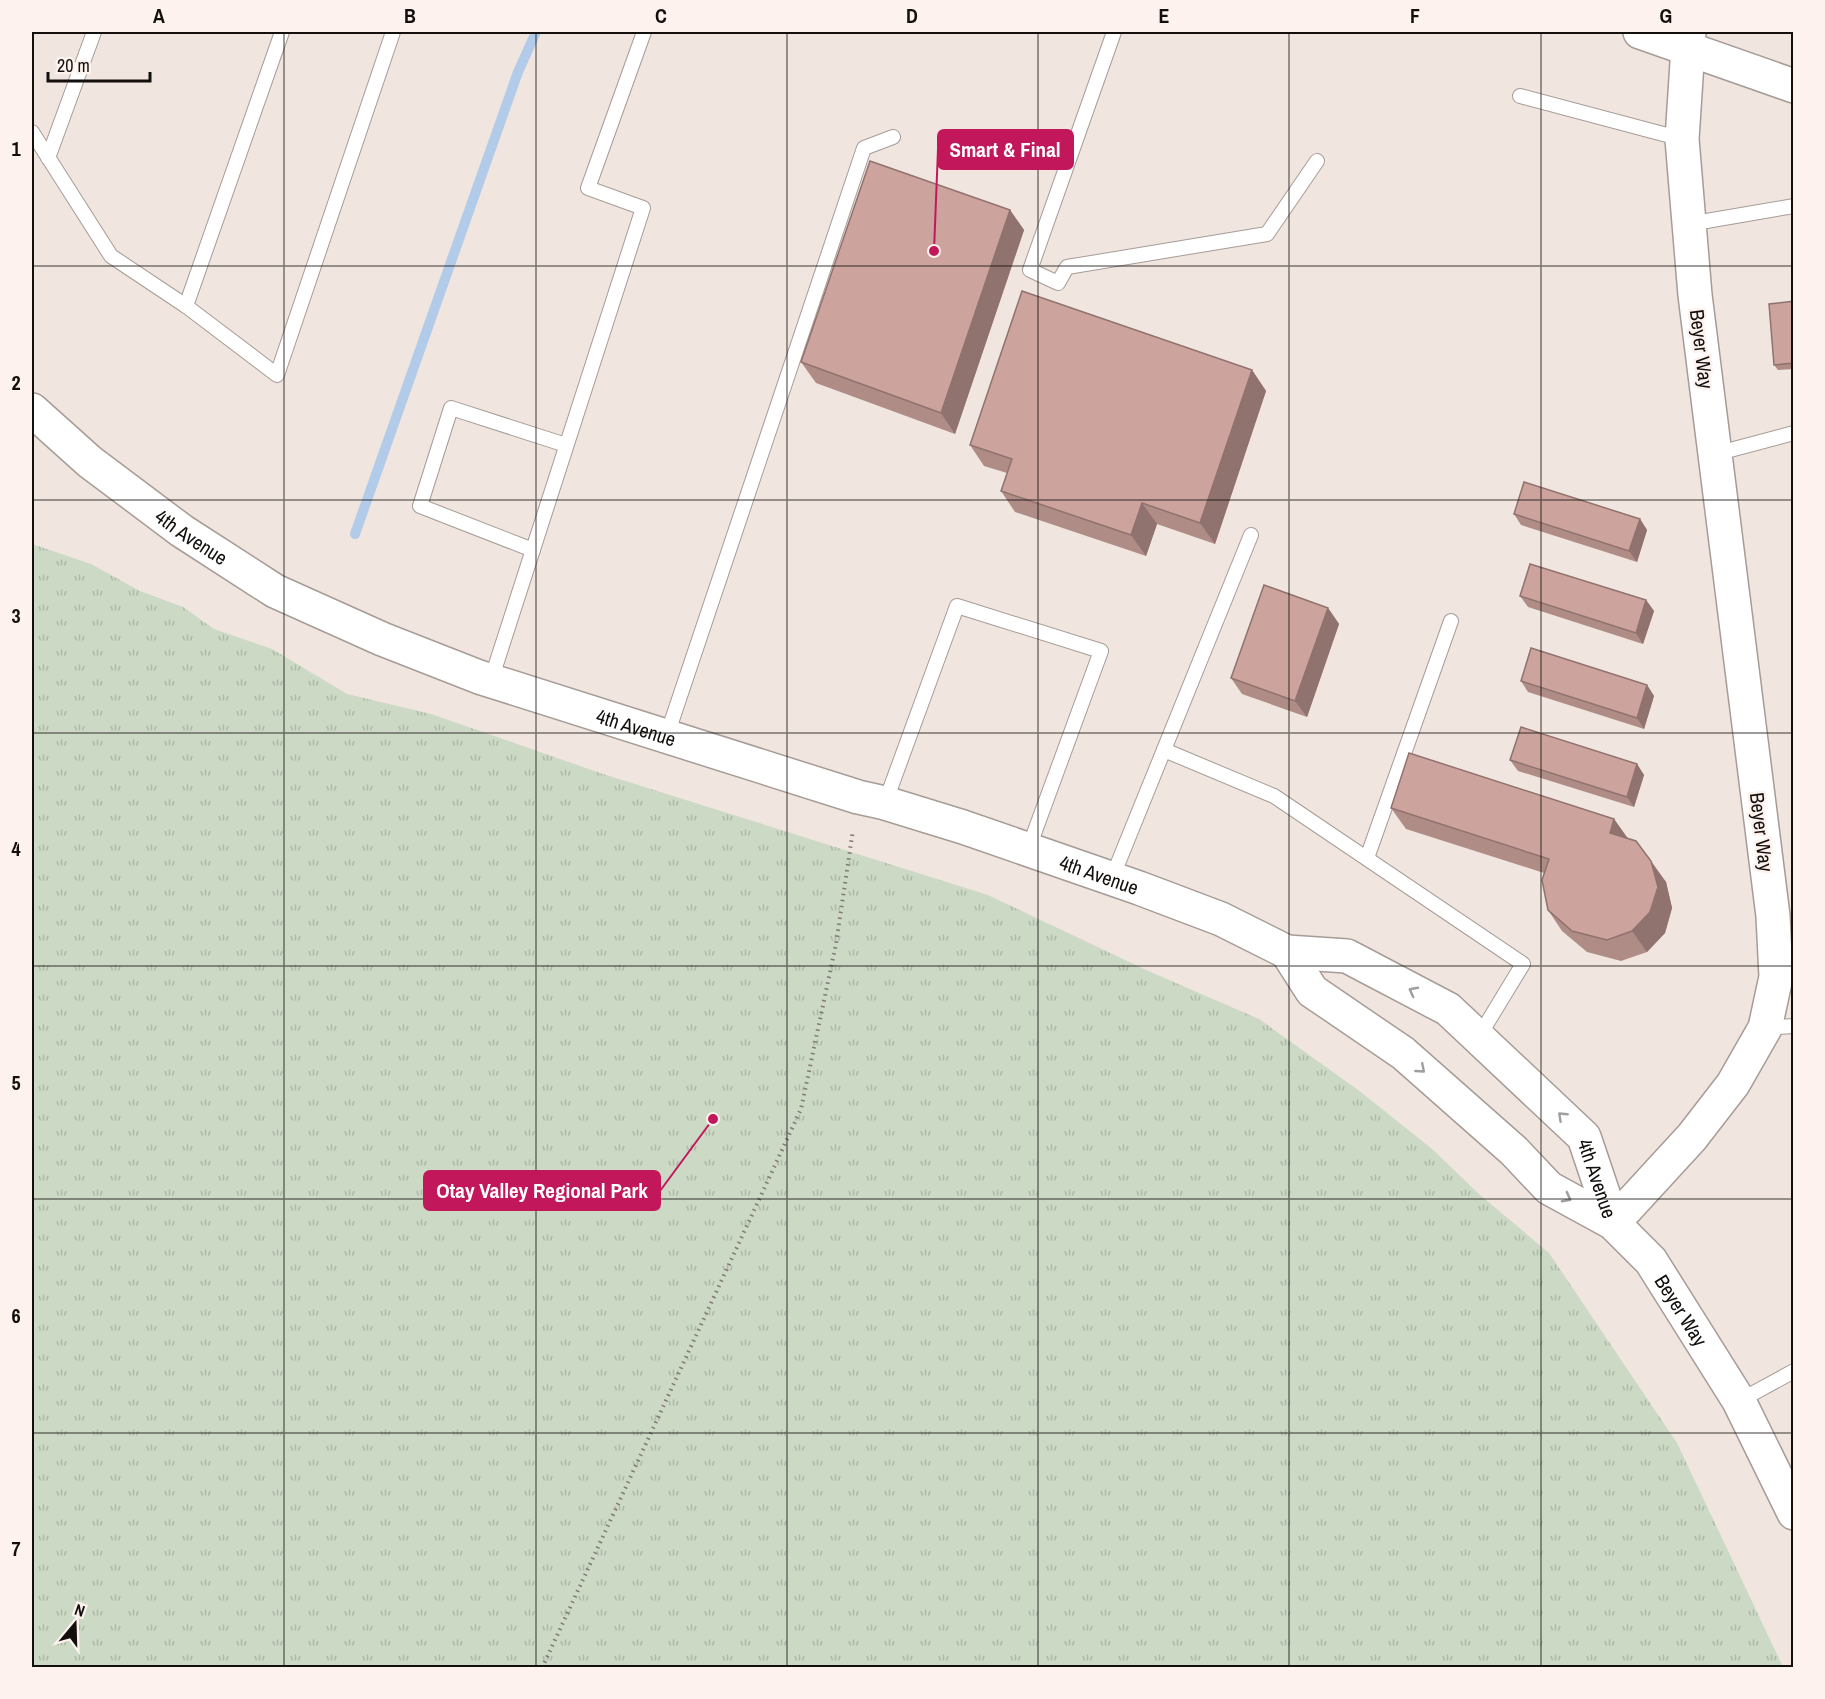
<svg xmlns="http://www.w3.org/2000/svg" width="1825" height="1699" font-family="'Archivo Narrow',sans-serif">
  <defs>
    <pattern id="park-tufts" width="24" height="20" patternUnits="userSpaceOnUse" patternTransform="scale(1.5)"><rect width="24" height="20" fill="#ccd9c5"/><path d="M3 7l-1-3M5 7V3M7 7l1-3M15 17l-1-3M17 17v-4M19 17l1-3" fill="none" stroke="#aeb9a8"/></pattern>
  </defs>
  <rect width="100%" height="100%" fill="#f0e5df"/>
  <polygon fill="url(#park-tufts)" points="32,544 91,564 140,591 183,607 214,629 272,649 347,694 431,714 603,774 988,895 1146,970 1259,1019 1358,1090 1431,1148 1479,1194 1549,1253 1677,1443 1783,1667 32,1667"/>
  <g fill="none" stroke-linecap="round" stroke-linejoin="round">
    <polyline stroke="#b2cbe9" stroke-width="10" points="355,534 518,72 536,32"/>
    <defs>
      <g id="service">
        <polyline points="282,32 186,306 277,375 393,32"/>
        <polyline points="1114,32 1030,270 1058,283 1067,267 1267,234 1317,161"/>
        <polyline points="1520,96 1682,139"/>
        <polyline points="32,132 111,256 186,306"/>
        <polyline points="48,158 94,32"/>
        <polyline points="1689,224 1794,206"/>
        <polyline points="1715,454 1794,433"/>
        <polyline points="533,550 420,506 451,408 566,445"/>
        <polyline points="491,680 643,208 588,188 644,32"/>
        <polyline points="667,735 864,148 893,137"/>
        <polyline points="1164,750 1274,796 1523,964 1478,1038"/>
        <polyline points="885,803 957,606 1101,651 1028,850"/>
        <polyline points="1367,858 1451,621"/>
        <polyline points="1112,878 1251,535"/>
        <polyline points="1765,1028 1794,1026"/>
        <polyline points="1739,1401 1794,1371"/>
      </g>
      <g id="secondary">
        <polyline points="1640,32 1794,86"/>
        <polyline points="1613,1223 1692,1137 1733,1084 1765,1028 1776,977 1773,916 1695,295 1682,139 1689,32"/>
      </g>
      <g id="primary">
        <path id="s1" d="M 32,410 L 90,462 L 182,531 L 275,591 L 382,639 L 479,677 L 858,797 L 885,803 L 963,827 L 1139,888 L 1221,919 L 1287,952 L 1347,956 L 1448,1009 L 1584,1137 L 1613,1223"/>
        <path id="s2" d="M 1287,952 L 1312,991 L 1403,1053 L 1514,1151 L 1549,1188 L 1613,1223 L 1651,1261 L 1739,1401 L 1794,1513"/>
      </g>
    </defs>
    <use href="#service" stroke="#a69c97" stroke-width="16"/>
    <use href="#secondary" stroke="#a69c97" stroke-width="36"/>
    <use href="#primary" stroke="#a69c97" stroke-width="36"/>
    <polyline stroke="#807a76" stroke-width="4" stroke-dasharray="1.5 4.5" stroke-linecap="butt" points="542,1668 801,1109 836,944 853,830"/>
    <use href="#service" stroke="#fff" stroke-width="14"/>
    <use href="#secondary" stroke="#fff" stroke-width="33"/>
    <use href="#primary" stroke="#fff" stroke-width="33"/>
  </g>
  <g fill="#b08c87">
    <polygon points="1010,210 1024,230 955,434 816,383 801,362"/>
    <polygon points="1794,301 1794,369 1778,370 1774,365"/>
    <polygon points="1252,370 1266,391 1215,544 1157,524 1146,556 1015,512 1001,491 1007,473 984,466 970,445"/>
    <polygon points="1514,514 1640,519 1647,530 1637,562 1521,525"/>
    <polygon points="1520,596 1646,600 1654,611 1643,644 1528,607"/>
    <polygon points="1328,608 1339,624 1307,717 1242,694 1231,678"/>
    <polygon points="1521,681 1647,685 1654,696 1644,729 1528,692"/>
    <polygon points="1510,760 1637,764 1644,775 1634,807 1518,771"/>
    <polygon points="1391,808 1614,819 1628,839 1666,882 1672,908 1665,933 1647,952 1621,961 1587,952 1562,931 1548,910 1544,873 1406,829"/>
  </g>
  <g fill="#90726e">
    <polygon points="1010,210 1024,230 955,434 941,413"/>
    <polygon points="1252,370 1266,391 1215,544 1200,523"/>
    <polygon points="1142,503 1157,524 1146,556 1131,535"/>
    <polygon points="1640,519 1647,530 1637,562 1629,551"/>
    <polygon points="1646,600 1654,611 1643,644 1636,633"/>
    <polygon points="1328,608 1339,624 1307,717 1295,701"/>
    <polygon points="1647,685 1654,696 1644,729 1637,718"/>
    <polygon points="1637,764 1644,775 1634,807 1627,797"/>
    <polygon points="1614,819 1629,840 1610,833"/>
    <polygon points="1651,861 1666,882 1672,908 1665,933 1647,952 1632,931"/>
  </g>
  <g fill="#cda39d" stroke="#90726e" stroke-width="1.5">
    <polygon points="870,161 1010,210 941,413 801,362"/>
    <polygon points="1022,291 1252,370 1200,523 1142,503 1131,535 1001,491 1012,459 970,445"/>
    <polygon points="1794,301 1794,363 1774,365 1769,304"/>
    <polygon points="1524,482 1640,519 1629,551 1514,514"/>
    <polygon points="1530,564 1646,600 1636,633 1520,596"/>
    <polygon points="1264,585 1328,608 1295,701 1231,678"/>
    <polygon points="1531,648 1647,685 1637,718 1521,681"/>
    <polygon points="1521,727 1637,764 1627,797 1510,760"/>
    <polygon points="1409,753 1614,819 1610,833 1636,841 1651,861 1658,887 1650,912 1632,931 1607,940 1572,931 1548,910 1542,880 1549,859 1391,808"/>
  </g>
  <defs><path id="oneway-chevron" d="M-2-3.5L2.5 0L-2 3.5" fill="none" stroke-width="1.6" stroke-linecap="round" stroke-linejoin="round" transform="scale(1.5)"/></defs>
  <g stroke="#a09f9e">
    <use href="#oneway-chevron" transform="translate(1413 991) rotate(-152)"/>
    <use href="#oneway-chevron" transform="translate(1421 1069) rotate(41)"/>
    <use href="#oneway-chevron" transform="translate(1562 1116) rotate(-137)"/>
    <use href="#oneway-chevron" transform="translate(1567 1198) rotate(28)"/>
  </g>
  <path fill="none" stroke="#120f0d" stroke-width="1.5" stroke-opacity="0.55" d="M 284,32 L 284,1668M 536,32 L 536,1668M 787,32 L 787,1668M 1038,32 L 1038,1668M 1289,32 L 1289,1668M 1541,32 L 1541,1668M 32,266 L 1794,266M 32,500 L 1794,500M 32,733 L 1794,733M 32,966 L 1794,966M 32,1199 L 1794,1199M 32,1433 L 1794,1433"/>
  <g text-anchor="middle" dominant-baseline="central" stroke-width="5" stroke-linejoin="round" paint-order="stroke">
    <g font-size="20" fill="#120f0d" stroke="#fdf2ed">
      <text transform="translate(1702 349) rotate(83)">Beyer Way</text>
      <text stroke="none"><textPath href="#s1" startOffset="204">4th Avenue</textPath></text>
      <text stroke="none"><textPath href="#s1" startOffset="690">4th Avenue</textPath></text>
      <text transform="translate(1762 832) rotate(83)">Beyer Way</text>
      <text stroke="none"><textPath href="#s1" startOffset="1176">4th Avenue</textPath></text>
      <text stroke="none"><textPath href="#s1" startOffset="1784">4th Avenue</textPath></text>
      <text stroke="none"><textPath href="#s2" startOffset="540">Beyer Way</textPath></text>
    </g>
  </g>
  <path fill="none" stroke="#c2185b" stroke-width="2" d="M934 251L938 149M713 1119L660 1191"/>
  <g fill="#c2185b" stroke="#fdf2ed" stroke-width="2">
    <circle cx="934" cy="251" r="6"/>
    <circle cx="713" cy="1119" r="6"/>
  </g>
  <g fill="#c2185b" stroke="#c2185b" stroke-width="2">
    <rect x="938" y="130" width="135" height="39" rx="6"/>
    <rect x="424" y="1171" width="236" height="39" rx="6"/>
  </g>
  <g font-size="21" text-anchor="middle" font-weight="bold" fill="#fff">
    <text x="1005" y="157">Smart &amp; Final</text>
    <text x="542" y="1198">Otay Valley Regional Park</text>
  </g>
  <rect width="1825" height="1699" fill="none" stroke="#fdf2ed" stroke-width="66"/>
  <g transform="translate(75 1624) rotate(19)" stroke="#fdf2ed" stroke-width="4.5" paint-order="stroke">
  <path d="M0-4.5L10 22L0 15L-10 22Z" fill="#120f0d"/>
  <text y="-9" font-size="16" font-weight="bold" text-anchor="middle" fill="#120f0d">N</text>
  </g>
  <path d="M48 72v9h102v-9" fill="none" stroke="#120f0d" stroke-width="3"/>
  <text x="57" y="72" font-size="18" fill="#120f0d" stroke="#fdf2ed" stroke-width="4.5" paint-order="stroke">20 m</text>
  <rect x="33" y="33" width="1759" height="1633" fill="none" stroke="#120f0d" stroke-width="2"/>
  <g font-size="20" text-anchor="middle" font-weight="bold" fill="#120f0d">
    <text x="159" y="23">A</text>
    <text x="410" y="23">B</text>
    <text x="661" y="23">C</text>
    <text x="912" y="23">D</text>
    <text x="1164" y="23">E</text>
    <text x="1415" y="23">F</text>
    <text x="1666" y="23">G</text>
    <text x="16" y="156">1</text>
    <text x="16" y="390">2</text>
    <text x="16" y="623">3</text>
    <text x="16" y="856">4</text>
    <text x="16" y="1090">5</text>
    <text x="16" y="1323">6</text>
    <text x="16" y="1556">7</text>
  </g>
</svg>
